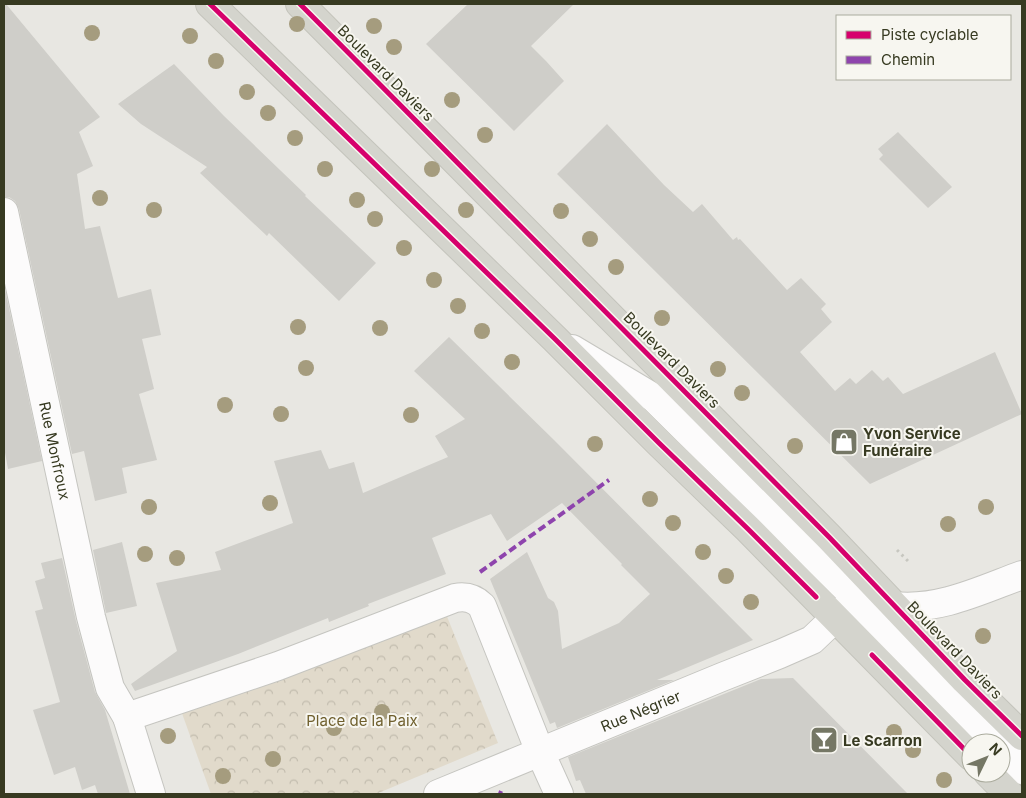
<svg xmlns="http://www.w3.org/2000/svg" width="1026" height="798" font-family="Inter,sans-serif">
  <defs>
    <pattern id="forest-crowns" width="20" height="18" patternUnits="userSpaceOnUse" patternTransform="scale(1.25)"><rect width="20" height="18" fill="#e1dacb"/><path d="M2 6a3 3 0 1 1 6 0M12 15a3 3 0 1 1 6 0" fill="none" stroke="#c2bcae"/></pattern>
  </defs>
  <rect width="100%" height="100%" fill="#e8e7e2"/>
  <polygon fill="url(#forest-crowns)" points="446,614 498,743 376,794 211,794 179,705"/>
  <g fill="#cfcec9">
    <polygon points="4,4 6,4 100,117 79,132 93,166 77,174 85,229 100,226 118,298 151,289 161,335 142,339 154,389 139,394 157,460 122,468 127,493 95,501 84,451 72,454 19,209 15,201 9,197 4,197"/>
    <polygon points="468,4 574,4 531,46 546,61 564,81 514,131 426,44"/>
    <polygon points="174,64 224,116 306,195 305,196 376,263 339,301 269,233 267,236 200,173 207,167 141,124 118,104"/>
    <polygon points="607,124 664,185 693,212 702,204 733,240 737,237 738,240 740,239 787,290 801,278 826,304 821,309 832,322 800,352 835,391 850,378 856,384 872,370 883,381 888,377 903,394 995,352 1022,414 870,484 557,174"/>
    <polygon points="898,132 952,187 928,208 879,159 883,155 878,149"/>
    <polygon points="4,285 42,461 8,469 4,447"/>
    <polygon points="449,337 554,440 753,640 657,680 674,680 557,728 555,722 550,724 490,579 527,552 548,598 554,602 558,611 562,649 619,623 650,594 621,565 622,564 562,503 507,541 491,514 432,538 446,574 368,604 369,606 329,622 328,618 238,654 135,691 131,684 177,651 156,583 221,570 215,552 293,523 274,461 321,450 329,469 354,462 363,493 448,457 435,436 465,419 414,371"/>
    <polygon points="122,542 137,606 106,613 93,550"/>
    <polygon points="62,558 76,621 95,692 105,710 130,794 98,794 95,785 82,790 75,767 54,775 33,710 60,702 35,611 43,609 35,581 45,578 41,563"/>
    <polygon points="793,678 908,794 586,794 580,780 576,781 568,757 761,679"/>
  </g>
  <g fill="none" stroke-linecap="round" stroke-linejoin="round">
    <defs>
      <g id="minor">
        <path id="s1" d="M 4,212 L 91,617 L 110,688 L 127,717 L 151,794"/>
        <path d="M 572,349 L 654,398 L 856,598 C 869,601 882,604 894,606 C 939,611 981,590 1022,575"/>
        <polyline points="836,618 880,630 946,692 996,743"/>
        <path d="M 127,717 L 278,666 L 455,598 C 466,596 474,598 482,606 L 540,752 L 559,794"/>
        <polyline points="1001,748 1022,770"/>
        <path id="s2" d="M 438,794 L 722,677 L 780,654 L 812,640 L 853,601"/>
      </g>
      <g id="major">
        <polyline points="210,4 555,339 659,443 748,529 971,756"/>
        <polyline points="300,4 829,537 965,680 1022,736"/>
        <polyline points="988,773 1009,794"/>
      </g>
    </defs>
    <use href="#minor" stroke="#c5c5c0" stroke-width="30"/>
    <use href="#major" stroke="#c4c4bc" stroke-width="30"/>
    <polyline stroke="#c7c7c0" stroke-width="3" stroke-dasharray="2.5 4" stroke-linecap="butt" points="897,550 909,562"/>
    <use href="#minor" stroke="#fcfbfb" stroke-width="28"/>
    <use href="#major" stroke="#d4d4cd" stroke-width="28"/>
    <g stroke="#8e44ad" stroke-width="4" stroke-dasharray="8 4" stroke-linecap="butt">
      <polyline points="480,572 609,480"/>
      <polyline points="500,794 501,791"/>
    </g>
    <defs>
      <g id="cycleway">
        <polyline points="210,4 555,339 659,443 748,529 816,597"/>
        <polyline points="300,4 829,537 965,680 1022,736"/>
        <polyline points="872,655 971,756"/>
      </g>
    </defs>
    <use href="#cycleway" stroke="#f7f6f0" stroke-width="8"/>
    <use href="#cycleway" stroke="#d6006c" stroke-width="5"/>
  </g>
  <g fill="#a59c7e">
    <circle cx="297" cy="24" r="8"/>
    <circle cx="374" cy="26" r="8"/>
    <circle cx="92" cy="33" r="8"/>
    <circle cx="190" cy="36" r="8"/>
    <circle cx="394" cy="47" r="8"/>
    <circle cx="216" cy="61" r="8"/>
    <circle cx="247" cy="92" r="8"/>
    <circle cx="452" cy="100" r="8"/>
    <circle cx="268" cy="113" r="8"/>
    <circle cx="485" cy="135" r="8"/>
    <circle cx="295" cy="138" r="8"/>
    <circle cx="325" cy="169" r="8"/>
    <circle cx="432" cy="169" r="8"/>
    <circle cx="100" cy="198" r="8"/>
    <circle cx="357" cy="200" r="8"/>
    <circle cx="154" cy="210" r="8"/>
    <circle cx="466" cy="210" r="8"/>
    <circle cx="561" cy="211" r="8"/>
    <circle cx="375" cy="219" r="8"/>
    <circle cx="590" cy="239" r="8"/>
    <circle cx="404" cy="248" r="8"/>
    <circle cx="616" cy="267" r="8"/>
    <circle cx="434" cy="280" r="8"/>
    <circle cx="458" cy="306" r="8"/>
    <circle cx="662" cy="318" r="8"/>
    <circle cx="298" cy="327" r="8"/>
    <circle cx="380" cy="328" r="8"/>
    <circle cx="482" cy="331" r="8"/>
    <circle cx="512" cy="362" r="8"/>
    <circle cx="306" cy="368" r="8"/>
    <circle cx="718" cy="369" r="8"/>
    <circle cx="742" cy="393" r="8"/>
    <circle cx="225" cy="405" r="8"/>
    <circle cx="281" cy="414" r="8"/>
    <circle cx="411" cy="415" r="8"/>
    <circle cx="595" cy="444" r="8"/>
    <circle cx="795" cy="446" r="8"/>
    <circle cx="650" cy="499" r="8"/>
    <circle cx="270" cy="503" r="8"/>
    <circle cx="149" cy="507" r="8"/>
    <circle cx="986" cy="507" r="8"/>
    <circle cx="673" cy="523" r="8"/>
    <circle cx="948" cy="524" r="8"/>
    <circle cx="703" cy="552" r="8"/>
    <circle cx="145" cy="554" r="8"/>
    <circle cx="177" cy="558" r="8"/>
    <circle cx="726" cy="576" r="8"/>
    <circle cx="751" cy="602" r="8"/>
    <circle cx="983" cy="636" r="8"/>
    <circle cx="382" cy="712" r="8"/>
    <circle cx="334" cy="728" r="8"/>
    <circle cx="894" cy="732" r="8"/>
    <circle cx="168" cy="736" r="8"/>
    <circle cx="913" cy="750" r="8"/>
    <circle cx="273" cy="759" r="8"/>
    <circle cx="223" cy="776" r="8"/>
    <circle cx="944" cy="780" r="8"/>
  </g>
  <defs>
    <symbol id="shop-square" viewBox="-11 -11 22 22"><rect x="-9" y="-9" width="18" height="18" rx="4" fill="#757765" stroke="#f7f6f0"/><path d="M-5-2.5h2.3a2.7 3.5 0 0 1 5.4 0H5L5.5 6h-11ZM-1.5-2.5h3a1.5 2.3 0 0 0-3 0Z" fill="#fff"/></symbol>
    <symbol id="bar-square" viewBox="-11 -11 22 22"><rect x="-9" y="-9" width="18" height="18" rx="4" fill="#757765" stroke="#f7f6f0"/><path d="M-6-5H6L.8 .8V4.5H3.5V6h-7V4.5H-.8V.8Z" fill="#fff"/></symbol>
  </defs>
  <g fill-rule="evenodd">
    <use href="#shop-square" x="828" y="426" width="32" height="32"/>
    <use href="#bar-square" x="808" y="724" width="32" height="32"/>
  </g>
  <g text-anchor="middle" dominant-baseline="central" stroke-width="4" stroke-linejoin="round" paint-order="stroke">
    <g font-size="15" fill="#373a21" stroke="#f7f6f0">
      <text transform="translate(386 73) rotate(45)">Boulevard Daviers</text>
      <text transform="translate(672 360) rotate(45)">Boulevard Daviers</text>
      <text stroke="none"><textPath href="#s1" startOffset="244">Rue Monfroux</textPath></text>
      <text transform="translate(955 650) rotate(46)">Boulevard Daviers</text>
      <text stroke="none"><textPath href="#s2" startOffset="219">Rue Négrier</textPath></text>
    </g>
    <g font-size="15" font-weight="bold" fill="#373a21" stroke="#f7f6f0" text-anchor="start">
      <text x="863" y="433">Yvon Service<tspan x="863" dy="17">Funéraire</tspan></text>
      <text x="843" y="740">Le Scarron</text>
    </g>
    <g font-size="15" fill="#6f5f2d" stroke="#f7f6f0">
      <text x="362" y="720">Place de la Paix</text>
    </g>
  </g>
  <rect width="1026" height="798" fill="none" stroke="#373a21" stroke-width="10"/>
  <rect x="836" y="15" width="175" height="65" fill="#f7f6f0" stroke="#aaab9d"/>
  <rect x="846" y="31" width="25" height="8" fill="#d6006c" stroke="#aaab9d"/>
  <text x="881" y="40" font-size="15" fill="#373a21">Piste cyclable</text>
  <rect x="846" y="56" width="25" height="8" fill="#8e44ad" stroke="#aaab9d"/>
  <text x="881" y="65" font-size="15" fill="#373a21">Chemin</text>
  <g transform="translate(986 758) rotate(47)"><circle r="24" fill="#f7f6f0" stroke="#aaab9d"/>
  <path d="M0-4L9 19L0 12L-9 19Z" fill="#757765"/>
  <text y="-8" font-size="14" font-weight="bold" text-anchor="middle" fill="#373a21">N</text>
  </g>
</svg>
